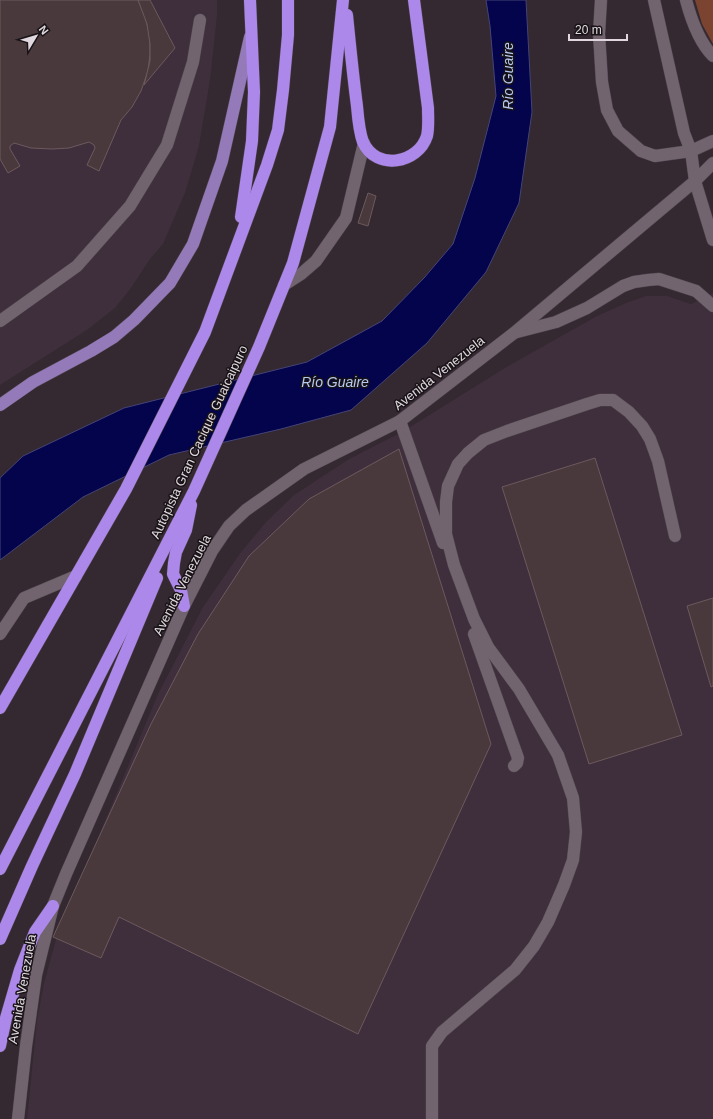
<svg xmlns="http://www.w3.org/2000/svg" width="713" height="1119" font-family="Helvetica,sans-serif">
  <rect width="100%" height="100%" fill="#342831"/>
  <g fill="#3f2e3c">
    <polygon points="0,0 217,0 217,16 210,80 199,146 185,193 163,244 150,259 131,288 115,308 87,330 0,385"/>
    <polygon points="713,293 713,1119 27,1119 37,1020 44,983 57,936 158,694 203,607 241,552 266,522 294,495 349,459 402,432 508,366 597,316 626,303 646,296 667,296 691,304"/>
  </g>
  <polygon fill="#7b4431" points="695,0 713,0 713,44 702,24"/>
  <polygon fill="#03044b" stroke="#454477" points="486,0 526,0 532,112 519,203 486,272 427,343 351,410 281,429 169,455 83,497 0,560 0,478 23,456 124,408 307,362 382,321 424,278 453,244 475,178 496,96 490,26"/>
  <g fill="#4a393c" stroke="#6c5a5d">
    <polygon points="0,0 138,0 145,16 150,37 150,54 148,71 141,91 132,107 121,120 99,171 87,165 95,148 94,145 89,142 69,148 52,149 31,148 14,143 10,146 10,149 20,166 8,173 0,159"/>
    <polygon points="138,0 150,0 175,48 144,85 150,61 150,44 147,24"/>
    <polygon points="368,193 376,196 368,226 358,223"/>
    <polygon points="399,449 491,744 358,1034 119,917 101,958 53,937 151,724 198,634 249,556 309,499"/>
    <polygon points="595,458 682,735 589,764 502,487"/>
    <polygon points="713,598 713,686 711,687 687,606"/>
  </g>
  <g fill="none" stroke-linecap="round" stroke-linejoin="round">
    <defs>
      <g id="minor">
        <polyline points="601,0 599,34 602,82 607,110 618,131 641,151 655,156 691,151 713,141"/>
        <polyline points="654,0 684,133 691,151 695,181 713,240"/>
        <path d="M 686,0 C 691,19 699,42 713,56"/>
        <polyline points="284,285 301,274 316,261 346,218 364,143"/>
        <polyline points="0,321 77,266 130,206 167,145 193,62 200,20"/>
        <polyline points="517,332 556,322 587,308 623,286 634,282 648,280 659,279 696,291 713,306"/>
        <polyline points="400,421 443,543"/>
        <polyline points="0,634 24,598 76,576"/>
        <polyline points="474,634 518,758 517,763 514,766"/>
        <polyline points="18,1119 26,1046 36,975 53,906 66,874 184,606 212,551 229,526 246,510 304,469 400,421 514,333 695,181 713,163"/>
        <polyline points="432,1119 432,1046 442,1032 515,970 534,946 548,922 564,885 573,860 576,832 573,798 558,755 519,689 488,647 474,619 454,565 446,534 446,502 448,486 458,464 468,453 484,440 507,431 587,404 600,400 613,400 629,412 642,426 650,439 658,461 675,536"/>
      </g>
      <polyline id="major" points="0,405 33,382 91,351 114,337 134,320 170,283 193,244 222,161 250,37"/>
      <g id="highway">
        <path d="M 347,15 C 350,45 353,76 357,106 C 358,118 359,131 363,142 C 376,171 418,164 427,136 C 429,127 428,117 428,108 L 414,0"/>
        <polyline points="241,217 252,141 254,92 250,0"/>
        <polyline points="184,606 181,590 173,574 174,563 176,552 186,530 191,505"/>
        <polyline points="0,708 126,489 205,332 267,165 278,130 283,90 288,35 288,0"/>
        <polyline points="0,869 194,491 259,347 293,263 330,127 343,0"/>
        <polyline points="0,939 32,866 75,774 157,578"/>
        <polyline points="0,1046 6,1018 20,970 35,932 53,906"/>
      </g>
    </defs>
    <use href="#minor" stroke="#4e444c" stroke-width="13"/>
    <use href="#major" stroke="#4e444c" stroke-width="13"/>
    <use href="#highway" stroke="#4e444c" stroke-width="13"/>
    <use href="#minor" stroke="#72646f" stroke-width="12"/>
    <use href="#major" stroke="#957ab9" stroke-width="12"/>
    <use href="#highway" stroke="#ac88ea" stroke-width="12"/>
  </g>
  <g text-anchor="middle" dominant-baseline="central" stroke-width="3" stroke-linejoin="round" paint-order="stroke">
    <g font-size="13" fill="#e0d8de" stroke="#181317">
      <text transform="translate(439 373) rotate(-38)">Avenida Venezuela</text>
      <text transform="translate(199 442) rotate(-65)">Autopista Gran Cacique Guaicaipuro</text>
      <text transform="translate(182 585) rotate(-63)">Avenida Venezuela</text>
      <text transform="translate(22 989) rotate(-80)">Avenida Venezuela</text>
    </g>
    <g font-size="14" font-style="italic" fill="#b6c8f1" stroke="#181317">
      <text transform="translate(508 76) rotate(-90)">Río Guaire</text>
      <text x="335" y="382">Río Guaire</text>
    </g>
  </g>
  <g transform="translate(36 36) rotate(52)" stroke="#181317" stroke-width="3" paint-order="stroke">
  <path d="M0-3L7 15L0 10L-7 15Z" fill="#e0d8de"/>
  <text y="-6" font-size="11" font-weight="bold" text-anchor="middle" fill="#e0d8de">N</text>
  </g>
  <path d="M569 34v6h58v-6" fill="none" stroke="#e0d8de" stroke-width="2"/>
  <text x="575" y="34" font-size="12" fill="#e0d8de" stroke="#181317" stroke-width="3" paint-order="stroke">20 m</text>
</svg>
